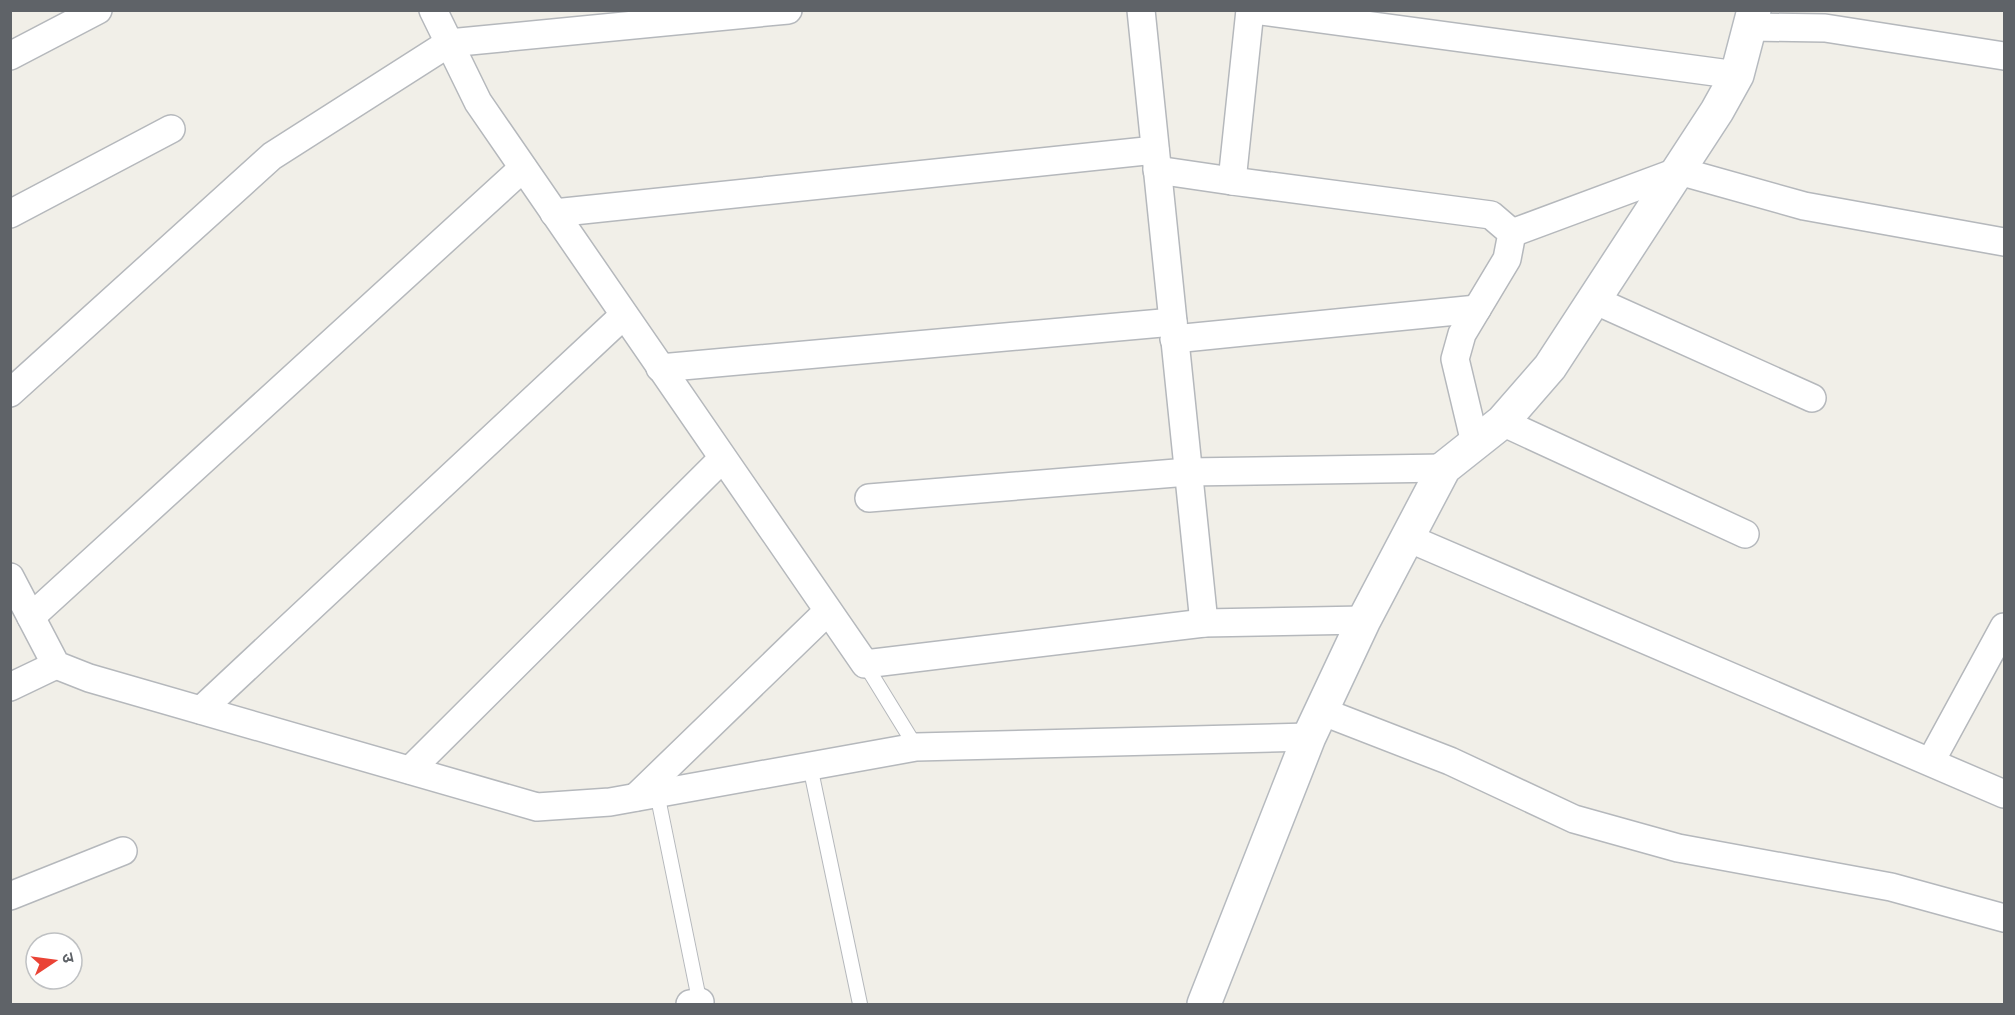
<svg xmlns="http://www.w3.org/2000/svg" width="2015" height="1015" font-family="'PT Sans','Noto Sans Devanagari',sans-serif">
  <rect width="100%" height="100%" fill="#f1efe8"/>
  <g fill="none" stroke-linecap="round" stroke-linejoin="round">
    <defs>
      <g id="lane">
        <polyline points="865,664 916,747"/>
        <polyline points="810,766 860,1004"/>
        <polyline points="657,793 700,1004"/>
      </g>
      <g id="street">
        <polyline points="433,10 478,102 865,664 1204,623 1364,620"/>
        <polyline points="1141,10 1204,623"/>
        <polyline points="1254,10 1737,75"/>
        <polyline points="1750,27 1825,28 2004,56"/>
        <polyline points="10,56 98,10"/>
        <polyline points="1157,170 1232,181 1250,10"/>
        <polyline points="1232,181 1491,215 1512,233 1507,259 1462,334 1455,359 1475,443"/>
        <polyline points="554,213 1155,150"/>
        <polyline points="10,214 171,129"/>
        <polyline points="1512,233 1679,171 1804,206 2004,242"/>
        <polyline points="1594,300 1812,398"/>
        <polyline points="1174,339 1477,309"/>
        <polyline points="660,368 1173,322"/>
        <polyline points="10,393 272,156 449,43 788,10"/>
        <polyline points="1502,422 1745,534"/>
        <polyline points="869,498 1188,472 1444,468"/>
        <polyline points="1408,538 2004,794"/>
        <polyline points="10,577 56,665 89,678 537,807 610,802 916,747 1309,737"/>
        <polyline points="31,617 523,168"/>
        <polyline points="10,687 56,665"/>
        <polyline points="201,710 624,315"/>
        <polyline points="1321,711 1450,761 1574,819 1678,848 1891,887 2004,918"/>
        <polyline points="1931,761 2004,627"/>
        <polyline points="410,770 722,459"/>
        <polyline points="636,797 827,612"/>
        <polyline points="10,896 123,851"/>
        <polyline points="690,1004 700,1002"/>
      </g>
      <polyline id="secondary" points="1204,1004 1309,737 1364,620 1444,468 1502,422 1550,367 1717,111 1737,75 1754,10"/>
    </defs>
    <use href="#lane" stroke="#b5b8bc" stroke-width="16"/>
    <use href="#street" stroke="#b5b8bc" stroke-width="30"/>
    <use href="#secondary" stroke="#b6babf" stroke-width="36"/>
    <use href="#lane" stroke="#fff" stroke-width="14"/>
    <use href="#street" stroke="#fff" stroke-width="27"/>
    <use href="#secondary" stroke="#fff" stroke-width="33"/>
  </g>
  <rect width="2015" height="1015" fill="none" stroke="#5f6368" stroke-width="24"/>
  <g transform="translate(54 961) rotate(77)"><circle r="28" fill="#ffffff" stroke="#bfc1c3" stroke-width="1.5"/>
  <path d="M0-4.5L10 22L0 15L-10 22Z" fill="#ea4335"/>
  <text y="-9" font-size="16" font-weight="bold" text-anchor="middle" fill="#5f6368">उ</text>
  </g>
</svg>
